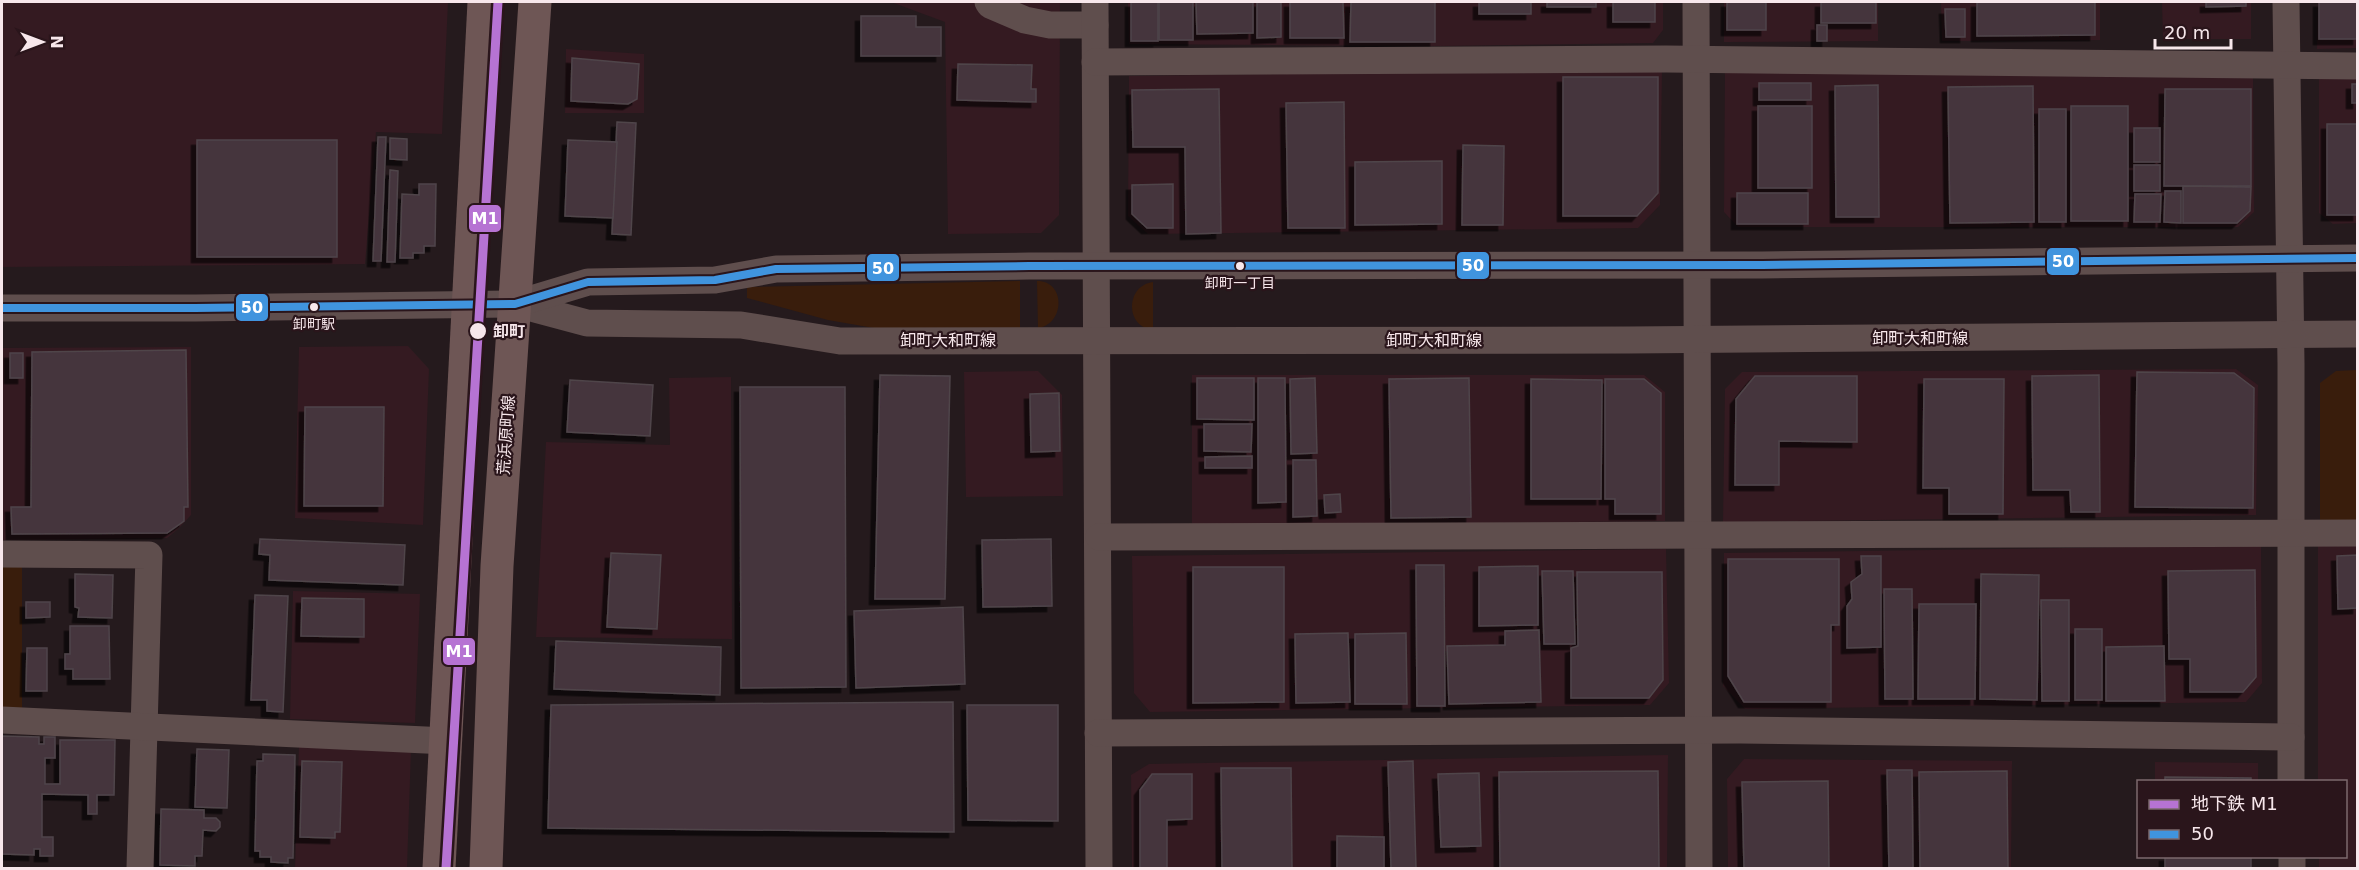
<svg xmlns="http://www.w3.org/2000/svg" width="2359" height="870" font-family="'DejaVu Sans','Noto Sans JP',sans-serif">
  <defs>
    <filter id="shadow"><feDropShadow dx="-5.5" dy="5.5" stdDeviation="0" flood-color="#0009"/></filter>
  </defs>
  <rect width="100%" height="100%" fill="#251a1d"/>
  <g fill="#341a21">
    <polygon points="2,2 448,2 442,134 376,132 365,264 2,267"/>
    <polygon points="891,2 1060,2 1059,215 1041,233 948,234 945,22"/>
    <polygon points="1128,2 1663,2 1663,30 1653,43 1441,46 1129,44"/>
    <polygon points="1724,2 1878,2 1878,41 1724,42"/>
    <polygon points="1941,2 2100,2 2100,40 1942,41"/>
    <polygon points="2162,2 2251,2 2251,39 2163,39"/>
    <polygon points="2318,2 2357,2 2357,48 2317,49"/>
    <polygon points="566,49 644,54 644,113 565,113"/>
    <polygon points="1662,69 1660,205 1638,228 1148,234 1128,216 1129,76"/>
    <polygon points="1725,71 2253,74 2254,212 2238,227 1738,227 1724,212"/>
    <polygon points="2319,77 2357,77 2357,223 2333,224 2319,213"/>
    <polygon points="408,346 429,369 423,525 295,518 299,347"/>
    <polygon points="191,347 191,515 178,529 167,538 2,540 2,348"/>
    <polygon points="2236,369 2258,385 2256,515 1723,522 1725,389 1742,372"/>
    <polygon points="1038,371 1062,395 1063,496 966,497 964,372"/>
    <polygon points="1192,375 1644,375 1665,392 1665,521 1192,526"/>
    <polygon points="731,377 732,639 536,637 546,442 670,445 669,378"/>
    <polygon points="2318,539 2357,539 2357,868 2319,868 2319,857 2346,856 2346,782 2318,781"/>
    <polygon points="2261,545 2262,683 2246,702 1745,709 1723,686 1724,553"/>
    <polygon points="1666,549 1669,683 1650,705 1150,712 1134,693 1132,556"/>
    <polygon points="293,591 420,594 415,723 290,719"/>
    <polygon points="299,745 411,749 407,868 295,868"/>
    <polygon points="1668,755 1667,868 1132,868 1131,775 1149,764"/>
    <polygon points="1744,759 2012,761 2011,868 1728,868 1727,779"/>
    <polygon points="2155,762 2258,763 2258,781 2155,782"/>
  </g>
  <g fill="#391d0c">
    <polygon points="1020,281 1020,329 874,328 828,320 747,298 747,287"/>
    <path d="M 1037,281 C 1066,281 1065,324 1038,328 Z"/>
    <path d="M 1153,282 L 1153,329 C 1126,329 1124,286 1153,282 Z"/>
    <polygon points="2357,370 2357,526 2320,525 2320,383 2336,371"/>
    <polygon points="2,567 22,567 22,708 2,707"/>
  </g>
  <g fill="#45343e" stroke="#4f454a" stroke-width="1.5" filter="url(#shadow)">
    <rect x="1131" y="2" width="27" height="39"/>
    <rect x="1159" y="2" width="34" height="38"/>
    <polygon points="1196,2 1253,2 1253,33 1197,34"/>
    <polygon points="1257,2 1281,2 1281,37 1257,38"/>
    <polygon points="1290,2 1343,2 1344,38 1290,38"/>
    <polygon points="1351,2 1435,2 1435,42 1350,42"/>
    <rect x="1479" y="2" width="52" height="12"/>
    <rect x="1547" y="2" width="49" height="5"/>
    <rect x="1613" y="2" width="42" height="20"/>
    <rect x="1727" y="2" width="39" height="28"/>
    <rect x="1821" y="2" width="55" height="21"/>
    <polygon points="1977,2 2095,2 2095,35 1977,36"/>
    <polygon points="2206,2 2246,2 2246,6 2206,7"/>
    <rect x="2319" y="2" width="39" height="37"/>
    <polygon points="1945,9 1965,9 1965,37 1946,37"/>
    <polygon points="861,16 916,16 916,27 941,27 941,56 861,56"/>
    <rect x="1817" y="25" width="10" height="16"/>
    <polygon points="572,58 639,64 637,99 628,104 571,101"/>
    <polygon points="958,64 1032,65 1031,89 1036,89 1036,102 957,100"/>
    <polygon points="1563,77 1658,77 1658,193 1637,216 1563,216"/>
    <rect x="1759" y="83" width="52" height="17"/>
    <rect x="2352" y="84" width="6" height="19"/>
    <polygon points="1878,85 1879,217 1836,217 1835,86"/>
    <polygon points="2033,86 2034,222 1950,223 1948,87"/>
    <polygon points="1219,89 1221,233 1186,234 1185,147 1133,147 1132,90"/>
    <polygon points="2165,89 2251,89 2251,186 2164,186"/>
    <polygon points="1344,102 1345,228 1288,228 1286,103"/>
    <rect x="1758" y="106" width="54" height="82"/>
    <rect x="2071" y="106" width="57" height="115"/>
    <rect x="2039" y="109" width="27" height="113"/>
    <polygon points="617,122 636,123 631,235 612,234"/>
    <rect x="2327" y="124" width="31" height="91"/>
    <rect x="2134" y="128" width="26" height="34"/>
    <polygon points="378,137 386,137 381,261 373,261"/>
    <polygon points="390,138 407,139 407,160 390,159"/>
    <rect x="197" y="140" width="140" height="117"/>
    <polygon points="568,140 617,142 613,218 565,216"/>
    <polygon points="1463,145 1504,146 1503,225 1462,225"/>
    <polygon points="1442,161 1442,224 1355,225 1355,162"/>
    <rect x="2134" y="165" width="26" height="26"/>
    <polygon points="390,170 398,171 395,262 387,262"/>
    <polygon points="419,184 436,184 435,246 424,246 424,253 413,253 413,258 400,258 402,194 419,195"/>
    <polygon points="1173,184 1173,228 1147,228 1132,214 1132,185"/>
    <polygon points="2183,186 2251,187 2250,211 2237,223 2183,223"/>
    <polygon points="2165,191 2181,191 2181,223 2164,222"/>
    <rect x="1737" y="193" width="71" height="31"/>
    <polygon points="2135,194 2161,194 2160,222 2134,222"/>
    <polygon points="186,350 188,507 184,507 184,521 167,533 12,534 11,507 31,507 32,352"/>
    <rect x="10" y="353" width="13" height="25"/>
    <polygon points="2137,372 2234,373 2254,388 2253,508 2135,507"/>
    <polygon points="880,375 950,376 945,599 875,599"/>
    <polygon points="2099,375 2100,512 2071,512 2070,490 2033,490 2032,376"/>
    <polygon points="1755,376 1857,376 1857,442 1779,441 1779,485 1735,485 1736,399"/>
    <polygon points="1197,378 1254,378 1254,420 1197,419"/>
    <polygon points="1258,378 1285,378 1286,502 1258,503"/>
    <polygon points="1315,378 1317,453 1291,454 1290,379"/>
    <polygon points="1469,378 1471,517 1391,518 1389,379"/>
    <polygon points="1531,379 1602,380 1601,499 1531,499"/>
    <polygon points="1605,379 1644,379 1661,393 1661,514 1615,514 1615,499 1605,499"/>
    <polygon points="1924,379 2004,379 2003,514 1949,514 1949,488 1923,488"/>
    <polygon points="570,380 653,385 650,436 567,432"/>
    <polygon points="740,387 845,387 846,687 741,688"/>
    <polygon points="1059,393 1060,451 1031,452 1030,394"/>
    <polygon points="305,407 384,407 383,506 304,506"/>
    <polygon points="1204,424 1252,424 1251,452 1204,451"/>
    <polygon points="1252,456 1252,468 1205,468 1205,457"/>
    <polygon points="1293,460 1316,460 1317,516 1293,517"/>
    <polygon points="1340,494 1341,512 1325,513 1324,495"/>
    <polygon points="260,539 405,545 403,585 269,580 270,555 259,554"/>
    <polygon points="1051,539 1052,606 983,607 982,540"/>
    <polygon points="611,553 661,555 657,629 607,627"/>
    <polygon points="2358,555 2358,608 2338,609 2337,556"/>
    <polygon points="1861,556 1881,556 1881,647 1847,648 1847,606 1852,599 1851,582 1862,574"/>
    <polygon points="1728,559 1839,559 1839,625 1831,625 1831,702 1744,702 1728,676"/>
    <polygon points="1416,565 1444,565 1445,706 1417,706"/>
    <polygon points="1538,566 1538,625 1479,626 1479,567"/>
    <polygon points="1193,567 1284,567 1284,702 1193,703"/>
    <polygon points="2255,570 2256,677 2243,692 2190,692 2190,659 2169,659 2168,571"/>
    <polygon points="1542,571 1573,571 1575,644 1544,644"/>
    <polygon points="1577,572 1662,572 1663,680 1649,698 1571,698 1571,648 1578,646"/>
    <polygon points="75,574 113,575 112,618 78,617 79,608 75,607"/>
    <polygon points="1981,574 2039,575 2037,700 1980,699"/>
    <polygon points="1884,589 1912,589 1913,699 1885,699"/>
    <polygon points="255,595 288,596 283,712 267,711 267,700 251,700"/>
    <polygon points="302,598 364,599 364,637 301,636"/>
    <polygon points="2041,600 2069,600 2069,701 2042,701"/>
    <polygon points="26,602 50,602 50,617 26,618"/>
    <polygon points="1919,604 1976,604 1975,699 1918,699"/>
    <polygon points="963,607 965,684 856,688 854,611"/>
    <polygon points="70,626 109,626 110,679 73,679 73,669 65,669 65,654 70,654"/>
    <rect x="2075" y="629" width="27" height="71"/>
    <polygon points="1539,630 1541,702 1449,704 1447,646 1505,645 1505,631"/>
    <polygon points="1348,633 1350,702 1296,703 1295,634"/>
    <polygon points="1406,633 1407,704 1355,704 1355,634"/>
    <polygon points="556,641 721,647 720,695 554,689"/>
    <polygon points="2164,646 2165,701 2106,701 2106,647"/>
    <polygon points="27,648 47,648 47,691 26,691"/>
    <polygon points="953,702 954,832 548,828 551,705"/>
    <polygon points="967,705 1058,705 1058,821 968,820"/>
    <polygon points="2,736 39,737 39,744 44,744 44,737 55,737 55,758 45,758 45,784 60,784 60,740 115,740 114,795 97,795 97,814 88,814 88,795 42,794 42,837 53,837 53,856 40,856 40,849 34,849 34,855 2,854"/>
    <polygon points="197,749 229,750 227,808 195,807"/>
    <polygon points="263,754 295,755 293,858 288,858 288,863 271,862 271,857 260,857 260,851 255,851 257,761 263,761"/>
    <polygon points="302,761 342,762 340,832 335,832 335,838 300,837"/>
    <polygon points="1413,761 1416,868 1391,868 1388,762"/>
    <polygon points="1221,768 1291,768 1292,868 1222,868"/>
    <polygon points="1887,770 1912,770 1913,868 1889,868"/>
    <polygon points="1658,771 1659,868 1500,868 1499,772"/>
    <polygon points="2007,771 2008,868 1920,868 1919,772"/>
    <polygon points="1479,773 1481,846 1441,847 1438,774"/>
    <polygon points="1152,774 1192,774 1192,819 1167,820 1167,868 1140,868 1140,790"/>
    <polygon points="2165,777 2251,778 2251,782 2165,782"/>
    <polygon points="1828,781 1829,868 1744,868 1742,782"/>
    <polygon points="161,809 204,810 204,818 216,818 220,822 220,827 216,831 203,830 202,856 195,856 195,866 160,865"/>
    <polygon points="1337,836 1384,837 1384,868 1337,868"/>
    <rect x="2165" y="856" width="86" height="12"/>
  </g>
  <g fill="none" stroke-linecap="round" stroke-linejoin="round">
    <g stroke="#5f4e4d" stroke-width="27">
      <polyline points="988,2 990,5 1025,20 1050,25 1095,25"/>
      <polyline points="1095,2 1099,868"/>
      <polyline points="1696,2 1699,868"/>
      <polyline points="2286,2 2291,363 2291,782"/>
      <polyline points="1095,62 1666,59 2358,66"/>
      <polyline points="516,304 587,323 741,325 840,341 1629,340 2358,334"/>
      <polyline points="2,308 195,308 515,304 588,282 715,280 776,269 1029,266 1762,265 2358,258"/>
      <polyline points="1099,537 2358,533"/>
      <polyline points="2,554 149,555 140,868"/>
      <polyline points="2,720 447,741"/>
      <polyline points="1098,733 1740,730 2291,737"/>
      <polyline points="2292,856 2292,868"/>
    </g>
    <g stroke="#6e5655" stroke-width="33">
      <polyline points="439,868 484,2"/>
      <polyline points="486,868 497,566 535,2"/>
    </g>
    <defs>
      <polyline id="bus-1" points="2,308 195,308 515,304 588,282 715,280 776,269 1029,266 1762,265 2358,258"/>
    </defs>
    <use href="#bus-1" stroke="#2a151b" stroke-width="12"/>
    <use href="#bus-1" stroke="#4094de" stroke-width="8"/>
    <defs>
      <polyline id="metro-1" points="446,868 498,2"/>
    </defs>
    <use href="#metro-1" stroke="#2a151b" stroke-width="14"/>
    <use href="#metro-1" stroke="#b673d3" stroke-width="9"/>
  </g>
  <g fill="#f7e7eb" stroke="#2a151b" stroke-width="2">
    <circle cx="1240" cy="266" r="5"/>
    <circle cx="314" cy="307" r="5"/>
    <circle cx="478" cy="331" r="9"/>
  </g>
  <g text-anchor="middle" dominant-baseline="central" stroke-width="4.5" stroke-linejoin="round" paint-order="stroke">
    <g font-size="14" fill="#f7e7eb" stroke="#2a151b">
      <text x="1240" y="283">卸町一丁目</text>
      <text x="314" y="324">卸町駅</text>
    </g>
    <g font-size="16" font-weight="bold" fill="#f7e7eb" stroke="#2a151b" text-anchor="start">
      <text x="493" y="331">卸町</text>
    </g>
    <g font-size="16" fill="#f7e7eb" stroke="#2a151b">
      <text x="1920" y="338">卸町大和町線</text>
      <text x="948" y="340">卸町大和町線</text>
      <text x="1434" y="340">卸町大和町線</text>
      <text transform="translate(506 435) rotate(-86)">荒浜原町線</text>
    </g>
  </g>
  <g stroke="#2a151b" stroke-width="2">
    <rect x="468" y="204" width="34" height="29" rx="6" fill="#b673d3"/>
    <rect x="2046" y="247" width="34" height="29" rx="6" fill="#4094de"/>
    <rect x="1456" y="251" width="34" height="29" rx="6" fill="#4094de"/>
    <rect x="866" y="253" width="34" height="29" rx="6" fill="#4094de"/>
    <rect x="235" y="293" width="34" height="29" rx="6" fill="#4094de"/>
    <rect x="442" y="637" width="34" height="29" rx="6" fill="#b673d3"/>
  </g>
  <g font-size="16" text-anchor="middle" font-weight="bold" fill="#fff">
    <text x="485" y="224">M1</text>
    <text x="2063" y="267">50</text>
    <text x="1473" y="271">50</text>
    <text x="883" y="274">50</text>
    <text x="252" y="313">50</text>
    <text x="459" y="657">M1</text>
  </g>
  <rect width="2359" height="870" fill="none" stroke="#f7e7eb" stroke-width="6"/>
  <rect x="2137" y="780" width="210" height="78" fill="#2a151b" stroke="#7c696e" stroke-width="1.5"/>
  <rect x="2149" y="800" width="30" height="9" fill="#b673d3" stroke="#7c696e" stroke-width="1.5"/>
  <text x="2191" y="810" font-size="18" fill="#f7e7eb">地下鉄 M1</text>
  <rect x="2149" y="830" width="30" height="9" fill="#4094de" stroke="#7c696e" stroke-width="1.5"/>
  <text x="2191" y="840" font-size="18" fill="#f7e7eb">50</text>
  <g transform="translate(42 42) rotate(90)" stroke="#2a151b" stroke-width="4.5" paint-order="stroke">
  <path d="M0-4.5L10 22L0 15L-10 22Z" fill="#f7e7eb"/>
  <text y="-9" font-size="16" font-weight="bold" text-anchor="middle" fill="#f7e7eb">N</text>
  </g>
  <path d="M2155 39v9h76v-9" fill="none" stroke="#f7e7eb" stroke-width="3"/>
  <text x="2164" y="39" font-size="18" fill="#f7e7eb" stroke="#2a151b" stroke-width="4.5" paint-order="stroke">20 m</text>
</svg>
